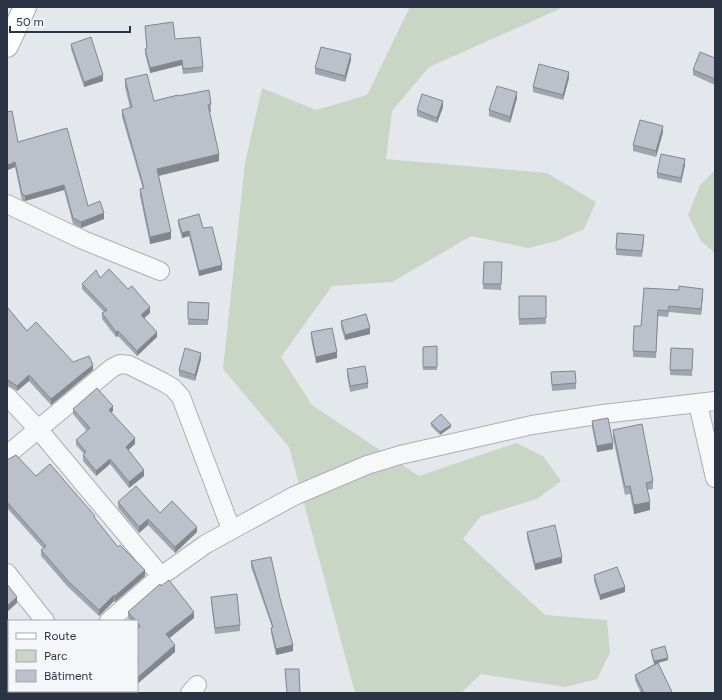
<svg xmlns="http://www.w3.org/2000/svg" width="722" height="700" font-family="Figtree,sans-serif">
  <rect width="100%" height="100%" fill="#e4e7ec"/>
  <g fill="#c9d6c5">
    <polygon points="410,7 564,7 429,67 392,111 386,159 547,173 596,202 584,229 557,241 528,248 471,236 392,282 332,286 281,357 312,405 419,476 516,443 543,456 561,481 537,499 481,516 463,539 545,615 607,620 610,653 597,679 565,687 481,674 461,693 355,693 289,447 223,369 245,163 262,88 316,110 367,95"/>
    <polygon points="715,170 715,253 701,241 688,215 700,185"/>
  </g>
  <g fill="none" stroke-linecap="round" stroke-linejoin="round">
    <defs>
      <g id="street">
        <polyline points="7,204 83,240 160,271"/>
        <polyline points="7,396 38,429 161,576"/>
        <polyline points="698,404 715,478"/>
        <polyline points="7,455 112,368 120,364 129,365 163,382 173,388 181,397 231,529"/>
        <polyline points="7,573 45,621"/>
        <polyline points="109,621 161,576 206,544 294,496 367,465 400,455 532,425 603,414 715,401"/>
        <polyline points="24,693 27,691"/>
        <polyline points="190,693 197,685"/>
      </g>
      <polyline id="secondary" points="7,46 25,7"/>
    </defs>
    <use href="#street" stroke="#a9aeb7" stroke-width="20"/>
    <use href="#secondary" stroke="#a9aeb7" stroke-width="24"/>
    <use href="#street" stroke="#f7f8fa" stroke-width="18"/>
    <use href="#secondary" stroke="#fff" stroke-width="22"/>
  </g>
  <g fill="#a1a5ae">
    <polygon points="145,26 175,39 203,67 203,72 183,74 182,65 150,73 145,54 145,49 147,49"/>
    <polygon points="71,44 103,81 84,87 71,49"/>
    <polygon points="715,58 715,85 693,75 693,70"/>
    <polygon points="351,60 345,82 315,74 315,68"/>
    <polygon points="569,78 563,100 533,92 533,87"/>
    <polygon points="125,79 154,101 178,96 211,104 211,112 209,112 219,161 159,176 171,239 150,244 140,196 140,189 143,189 122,117 122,110 130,108 125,87"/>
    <polygon points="517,98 510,123 489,116 489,110"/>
    <polygon points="443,107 437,123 417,116 417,110"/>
    <polygon points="7,112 18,142 88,206 104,219 81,228 73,224 64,190 25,201 22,200 15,167 8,170 7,166"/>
    <polygon points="663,132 656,157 633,151 633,145"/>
    <polygon points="685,165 681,183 657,178 657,173"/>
    <polygon points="178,220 203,228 222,270 199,276 189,236 182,238 178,225"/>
    <polygon points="644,241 642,257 616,255 616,249"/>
    <polygon points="484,262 502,262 501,290 483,289"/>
    <polygon points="100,278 150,313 144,318 157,337 137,356 118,336 116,337 102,319 102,313 104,312 82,289 82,284"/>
    <polygon points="644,288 703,294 701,315 669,312 668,317 658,316 656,358 633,357 633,351 641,326"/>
    <polygon points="519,296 546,296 546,324 519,325"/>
    <polygon points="188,302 209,303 208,325 188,325"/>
    <polygon points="7,307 27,331 73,362 93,370 51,405 29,381 17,391 7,385"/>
    <polygon points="341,321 370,334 345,340 341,327"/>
    <polygon points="311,332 337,358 316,363 311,338"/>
    <polygon points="437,346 437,370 423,370 423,347"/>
    <polygon points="671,348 693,349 692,376 670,375"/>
    <polygon points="201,359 195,381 179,376 179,370"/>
    <polygon points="347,369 368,383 368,388 350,392 347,375"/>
    <polygon points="551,372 576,383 576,389 552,391"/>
    <polygon points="73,409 113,411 111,413 135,444 128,450 144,476 129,488 110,464 96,476 83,461 83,455 84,454 76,445 76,440 87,431 73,414"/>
    <polygon points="592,421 613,449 597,452 592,427"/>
    <polygon points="431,423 451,427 440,435 431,426"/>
    <polygon points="613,430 653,481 653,489 647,490 650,510 634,514 630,494 625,495 613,438"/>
    <polygon points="7,459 36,476 95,519 118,547 145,576 115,602 114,601 99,616 68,587 41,556 41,550 43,548 7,508"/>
    <polygon points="118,502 160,513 197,532 175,553 148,525 139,533 118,508"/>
    <polygon points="527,532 562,563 535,570 527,538"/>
    <polygon points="251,561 280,598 293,651 276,655 271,633 271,628 272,627 251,567"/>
    <polygon points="594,575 625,592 600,600 594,581"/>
    <polygon points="211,597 240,625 240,631 215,634 211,602"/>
    <polygon points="128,612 194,618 169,638 175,652 137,684 137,621 131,621 128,618"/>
    <polygon points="651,650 668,660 658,663 672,693 641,693 635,680 635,675 654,664 651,652"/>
  </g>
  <g fill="#83868d">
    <polygon points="351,54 351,60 345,82 345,76"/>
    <polygon points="182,60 182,65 150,73 150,68"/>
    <polygon points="569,72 569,78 563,100 563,95"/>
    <polygon points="103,75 103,81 84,87 84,82"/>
    <polygon points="517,92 517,98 510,123 510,117"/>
    <polygon points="443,101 443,107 437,123 437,118"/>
    <polygon points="663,126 663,132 656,157 656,151"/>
    <polygon points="219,154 219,161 157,176 157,169"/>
    <polygon points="685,159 685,165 681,183 681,178"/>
    <polygon points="15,162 15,167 8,170 8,165"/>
    <polygon points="64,185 64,190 25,201 25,196"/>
    <polygon points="104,213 104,219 81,228 81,222"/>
    <polygon points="189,231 189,236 182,238 182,233"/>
    <polygon points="171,232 171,239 150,244 150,237"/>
    <polygon points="222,265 222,270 199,276 199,271"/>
    <polygon points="703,289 703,294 701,315 701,309"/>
    <polygon points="150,307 150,313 141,321 141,315"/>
    <polygon points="370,328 370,334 345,340 345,335"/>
    <polygon points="118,331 118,336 116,337 116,332"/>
    <polygon points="157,332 157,337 137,356 137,351"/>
    <polygon points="337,352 337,358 316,363 316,357"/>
    <polygon points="201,353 201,359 195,381 195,375"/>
    <polygon points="93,365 93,370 51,405 51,399"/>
    <polygon points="29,375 29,381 17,391 17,386"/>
    <polygon points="113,406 113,411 109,415 109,410"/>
    <polygon points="451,425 451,427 440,435 440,432"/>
    <polygon points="135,438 135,444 126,452 126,447"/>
    <polygon points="613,443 613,449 597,452 597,446"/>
    <polygon points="110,459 110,464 96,476 96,471"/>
    <polygon points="144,470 144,476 129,488 129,482"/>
    <polygon points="650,502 650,510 634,514 634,505"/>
    <polygon points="148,519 148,525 139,533 139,527"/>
    <polygon points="197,527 197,532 175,553 175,547"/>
    <polygon points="562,557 562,563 535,570 535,564"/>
    <polygon points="145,570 145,576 115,602 115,596"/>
    <polygon points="625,587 625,592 600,600 600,595"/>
    <polygon points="114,595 114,601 99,616 99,610"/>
    <polygon points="17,597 17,603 7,612 7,606"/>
    <polygon points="194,612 194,618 166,641 166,634"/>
    <polygon points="175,645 175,652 137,684 137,678"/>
    <polygon points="293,645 293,651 276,655 276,649"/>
    <polygon points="668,658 668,660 654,664 654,661"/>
    <polygon points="9,678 9,684 7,686 7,680"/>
    <polygon points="122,691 129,691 127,693 119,693"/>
  </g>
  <g fill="#bbc0ca" stroke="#83868d">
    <polygon points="173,22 175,39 200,37 203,67 183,69 182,60 150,68 145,49 147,49 145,26"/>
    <polygon points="91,37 103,75 84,82 71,44"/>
    <polygon points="321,47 351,54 345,76 315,68"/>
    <polygon points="700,52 715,58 715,79 693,70"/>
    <polygon points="539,64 569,72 563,95 533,87"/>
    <polygon points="147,74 154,101 178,95 178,96 209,90 211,104 208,105 219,154 157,169 171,232 150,237 140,189 144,188 122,110 132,107 125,79"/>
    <polygon points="497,86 517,92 510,117 489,110"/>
    <polygon points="422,94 443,101 437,118 417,110"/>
    <polygon points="12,111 18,142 67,128 88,206 100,201 104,213 81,222 73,218 64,185 25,196 22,194 15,162 8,165 7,161 7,112"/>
    <polygon points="640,120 663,126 656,151 633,145"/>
    <polygon points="661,154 685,159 681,178 657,173"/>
    <polygon points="199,214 203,228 212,227 222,265 199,271 189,231 182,233 178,220"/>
    <polygon points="617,233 644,235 642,251 616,249"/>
    <polygon points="484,262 502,262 501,284 483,284"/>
    <polygon points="109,269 128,289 132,286 150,307 141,315 157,332 137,351 118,331 116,332 102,313 107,310 82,284 96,270 100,278"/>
    <polygon points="679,286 703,289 701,309 669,306 668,311 658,310 656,352 633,351 634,326 641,326 644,288 679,290"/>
    <polygon points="519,296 546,296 546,318 519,319"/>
    <polygon points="188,302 209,303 208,320 188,319"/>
    <polygon points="7,307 27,331 36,322 73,362 89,356 93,365 51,399 29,375 17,386 8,380 7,379"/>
    <polygon points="366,314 370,328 345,335 341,321"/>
    <polygon points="332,328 337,352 316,357 311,332"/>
    <polygon points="437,346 437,367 423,367 423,347"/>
    <polygon points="185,348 201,353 195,375 179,370"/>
    <polygon points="671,348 693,349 692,370 670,370"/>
    <polygon points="365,366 368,383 350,386 347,369"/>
    <polygon points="575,371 576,383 552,385 551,372"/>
    <polygon points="97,388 113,406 109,410 135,438 126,447 144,470 129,482 110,459 96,471 83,455 86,452 76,440 90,428 73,409"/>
    <polygon points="441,414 451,425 440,432 431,423"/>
    <polygon points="608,418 613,443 597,446 592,421"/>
    <polygon points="642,424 653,481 646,483 650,502 634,505 630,486 625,487 613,430"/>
    <polygon points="16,455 36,476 50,464 95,516 94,517 118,547 120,545 145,570 115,596 114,595 99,610 68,581 41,550 46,546 7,502 7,459 9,459"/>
    <polygon points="136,486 160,513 172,501 197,527 175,547 148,519 139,527 118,502"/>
    <polygon points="555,525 562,557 535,564 527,532"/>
    <polygon points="271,557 280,598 293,645 276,649 271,628 273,627 251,561"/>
    <polygon points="617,567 625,587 600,595 594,575"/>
    <polygon points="169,580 194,612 166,634 175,645 137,678 137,661 139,660 137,658 137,630 140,626 137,622 137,621 136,621 128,612 160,584 161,586"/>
    <polygon points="7,584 17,597 7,606"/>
    <polygon points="237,594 240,625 215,628 211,597"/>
    <polygon points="7,641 7,642 9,641 9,678 7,680"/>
    <polygon points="665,646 668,658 654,661 651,650"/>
    <polygon points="658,663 672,692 670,693 644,693 635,675"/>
    <polygon points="285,669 299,669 300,693 287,693"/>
    <polygon points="49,691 122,691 119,693 47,693"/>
  </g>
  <rect width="722" height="700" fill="none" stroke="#2b3445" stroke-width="16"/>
  <rect x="8" y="620" width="130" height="72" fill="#f4f6f9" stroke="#a4a8b1"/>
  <rect x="16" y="633" width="20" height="6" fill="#ffffff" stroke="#a4a8b1"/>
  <text x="44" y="640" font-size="12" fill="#2b3445">Route</text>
  <rect x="16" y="650" width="20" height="12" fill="#c9d6c5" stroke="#a4a8b1"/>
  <text x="44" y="660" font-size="12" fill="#2b3445">Parc</text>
  <rect x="16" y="670" width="20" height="12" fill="#bbc0ca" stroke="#a4a8b1"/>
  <text x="44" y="680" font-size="12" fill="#2b3445">Bâtiment</text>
  <path d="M10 26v6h120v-6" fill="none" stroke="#2b3445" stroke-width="2"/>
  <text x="16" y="26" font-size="12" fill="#2b3445" stroke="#f4f6f9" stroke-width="3" paint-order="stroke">50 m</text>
</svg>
